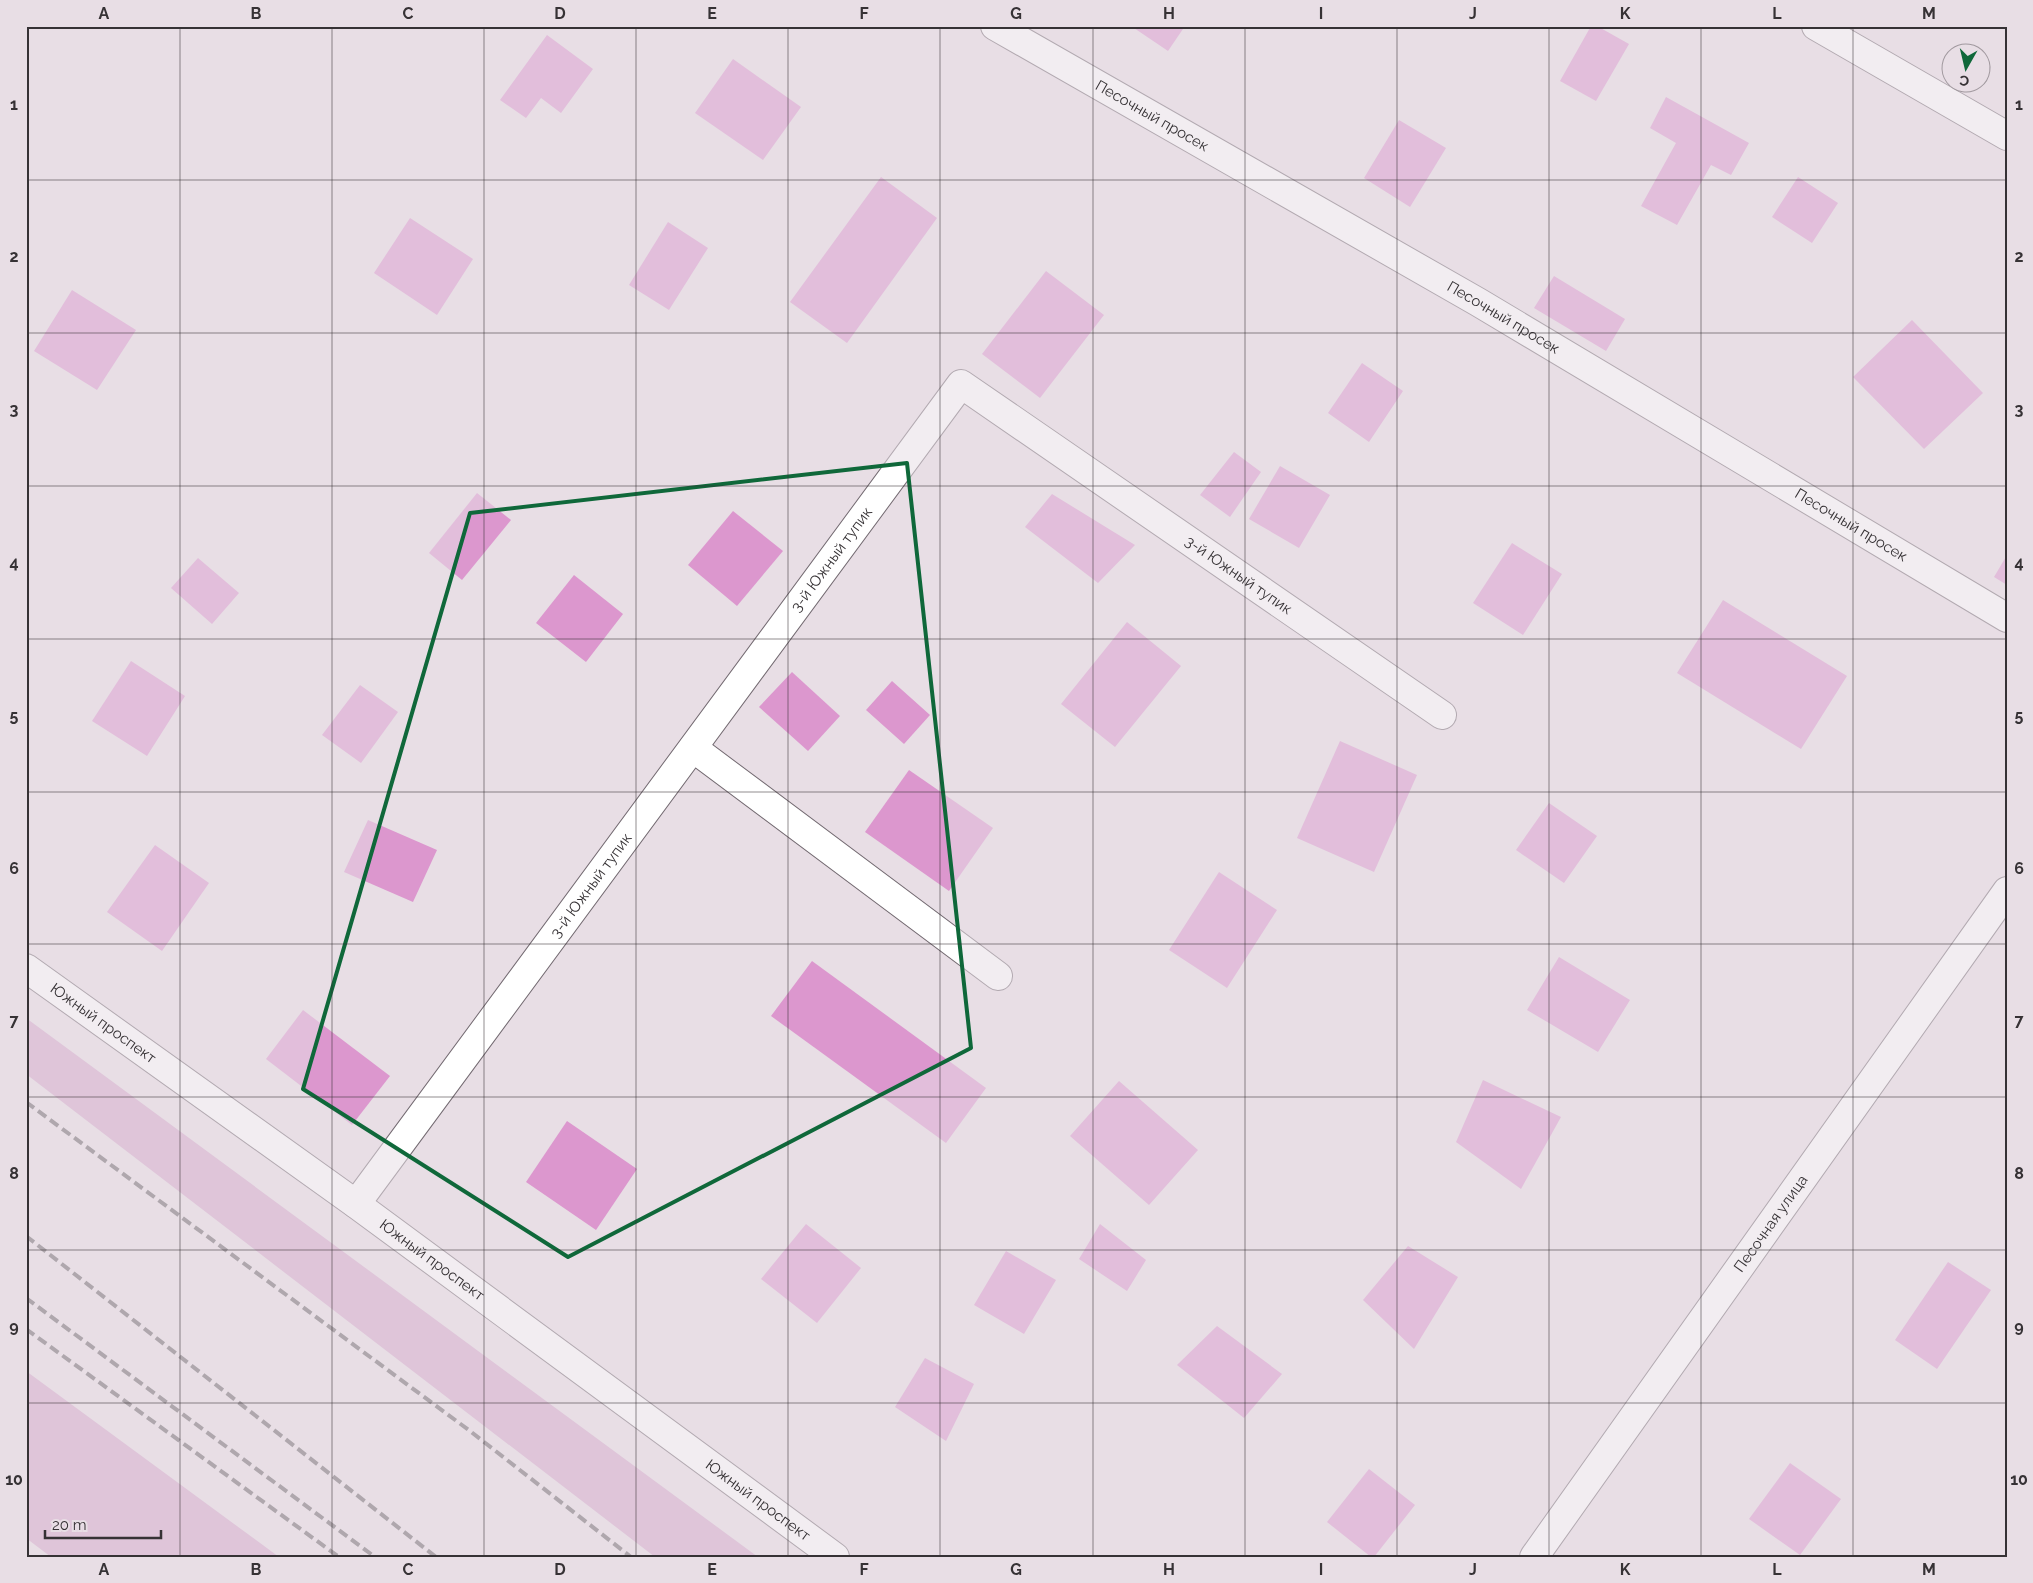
<svg xmlns="http://www.w3.org/2000/svg" width="2033" height="1583" font-family="Raleway,sans-serif">
  <rect width="100%" height="100%" fill="#e8dee5"/>
  <g fill="#d4a6ca">
    <polygon points="26,1018 758,1557 655,1557 26,1074"/>
    <polygon points="26,1371 279,1557 51,1557 26,1538"/>
  </g>
  <g fill="#dc97ce">
    <polygon points="1131,26 1185,26 1168,51"/>
    <polygon points="1591,26 1597,26 1629,44 1596,101 1560,81"/>
    <polygon points="547,35 593,69 561,113 541,98 526,118 500,100"/>
    <polygon points="733,59 801,107 763,160 695,113"/>
    <polygon points="1666,97 1749,143 1731,175 1711,165 1677,225 1641,206 1676,143 1650,128"/>
    <polygon points="1399,120 1446,148 1410,207 1364,178"/>
    <polygon points="881,177 937,218 847,343 790,302"/>
    <polygon points="1798,177 1838,203 1812,243 1772,217"/>
    <polygon points="410,218 473,259 437,315 374,273"/>
    <polygon points="668,222 708,248 669,310 629,285"/>
    <polygon points="1046,271 1104,315 1040,398 982,354"/>
    <polygon points="1554,276 1625,319 1606,351 1534,308"/>
    <polygon points="72,290 136,330 97,390 34,351"/>
    <polygon points="1912,320 1983,393 1924,449 1853,377"/>
    <polygon points="1362,363 1403,391 1369,442 1328,413"/>
    <polygon points="1234,452 1261,472 1230,517 1200,495"/>
    <polygon points="1280,466 1330,495 1299,548 1249,519"/>
    <polygon points="477,493 511,520 462,580 429,553"/>
    <polygon points="1052,494 1135,545 1098,583 1025,527"/>
    <polygon points="733,511 783,551 737,606 688,565"/>
    <polygon points="1512,543 1562,574 1523,635 1473,603"/>
    <polygon points="2007,555 2007,585 1994,577"/>
    <polygon points="198,558 239,593 212,624 171,588"/>
    <polygon points="574,575 623,614 586,662 536,623"/>
    <polygon points="1723,600 1847,676 1801,749 1677,673"/>
    <polygon points="1127,622 1181,666 1115,747 1061,704"/>
    <polygon points="131,661 185,696 147,756 92,721"/>
    <polygon points="792,672 840,716 808,751 759,707"/>
    <polygon points="892,681 930,715 904,744 866,710"/>
    <polygon points="360,685 398,712 361,763 322,735"/>
    <polygon points="1340,741 1417,775 1374,872 1297,838"/>
    <polygon points="909,770 993,828 949,891 865,832"/>
    <polygon points="1549,803 1597,836 1564,883 1516,850"/>
    <polygon points="368,820 437,850 413,902 344,872"/>
    <polygon points="155,845 209,883 162,951 107,912"/>
    <polygon points="1219,872 1277,910 1227,988 1169,950"/>
    <polygon points="1559,957 1630,1000 1598,1052 1527,1010"/>
    <polygon points="812,961 986,1088 946,1143 771,1016"/>
    <polygon points="303,1010 390,1076 352,1125 266,1059"/>
    <polygon points="1483,1080 1561,1117 1521,1189 1456,1142"/>
    <polygon points="1119,1081 1198,1150 1149,1205 1070,1136"/>
    <polygon points="567,1121 637,1169 596,1230 526,1182"/>
    <polygon points="806,1224 861,1268 817,1323 761,1279"/>
    <polygon points="1100,1224 1146,1260 1127,1291 1079,1259"/>
    <polygon points="1408,1246 1458,1277 1414,1349 1363,1300"/>
    <polygon points="1006,1251 1056,1280 1024,1334 974,1305"/>
    <polygon points="1948,1262 1991,1290 1937,1369 1895,1340"/>
    <polygon points="1217,1326 1282,1374 1244,1418 1177,1365"/>
    <polygon points="925,1358 974,1384 946,1441 895,1407"/>
    <polygon points="1790,1463 1841,1499 1800,1555 1749,1519"/>
    <polygon points="1369,1469 1415,1505 1374,1557 1371,1557 1327,1522"/>
  </g>
  <g fill="none" stroke-linecap="round" stroke-linejoin="round">
    <defs>
      <g id="minor">
        <path id="s1" d="M 995,26 L 1478,302 L 2007,618"/>
        <polyline points="1816,26 2007,136"/>
        <polyline points="693,748 998,976"/>
        <path id="s2" d="M 26,968 L 356,1204 L 835,1557"/>
        <path id="s3" d="M 356,1204 L 961,384 L 1442,715"/>
        <path id="s4" d="M 1534,1557 L 2007,891"/>
      </g>
    </defs>
    <use href="#minor" stroke="#736a71" stroke-width="30"/>
    <use href="#minor" stroke="#fff" stroke-width="28"/>
    <g stroke="#6a6468" stroke-width="4" stroke-dasharray="10 5" stroke-linecap="butt">
      <polyline points="26,1102 470,1431 631,1557"/>
      <polyline points="26,1236 436,1557"/>
      <polyline points="26,1298 375,1557"/>
      <polyline points="26,1329 339,1557"/>
    </g>
  </g>
  <path d="M0 0H2033V1583H0ZM 907,463 L 971,1048 L 568,1257 L 303,1089 L 470,513 Z" fill="#e8dee5" fill-opacity=".55" fill-rule="evenodd"/>
  <path fill="none" stroke="#0f683a" stroke-width="4" stroke-linejoin="round" d="M 907,463 L 971,1048 L 568,1257 L 303,1089 L 470,513 Z"/>
  <path fill="none" stroke="#363235" stroke-width="1" stroke-opacity="0.55" d="M 180,26 L 180,1557M 332,26 L 332,1557M 484,26 L 484,1557M 636,26 L 636,1557M 788,26 L 788,1557M 940,26 L 940,1557M 1093,26 L 1093,1557M 1245,26 L 1245,1557M 1397,26 L 1397,1557M 1549,26 L 1549,1557M 1701,26 L 1701,1557M 1853,26 L 1853,1557M 26,180 L 2007,180M 26,333 L 2007,333M 26,486 L 2007,486M 26,639 L 2007,639M 26,792 L 2007,792M 26,944 L 2007,944M 26,1097 L 2007,1097M 26,1250 L 2007,1250M 26,1403 L 2007,1403"/>
  <g text-anchor="middle" dominant-baseline="central" stroke-width="4.5" stroke-linejoin="round" paint-order="stroke">
    <g font-size="15" fill="#363235" stroke="#e8dee5">
      <text stroke="none"><textPath href="#s1" startOffset="181">Песочный просек</textPath></text>
      <text stroke="none"><textPath href="#s1" startOffset="586">Песочный просек</textPath></text>
      <text stroke="none"><textPath href="#s1" startOffset="991">Песочный просек</textPath></text>
      <text stroke="none"><textPath href="#s3" startOffset="801">3-й Южный тупик</textPath></text>
      <text stroke="none"><textPath href="#s3" startOffset="1356">3-й Южный тупик</textPath></text>
      <text stroke="none"><textPath href="#s3" startOffset="396">3-й Южный тупик</textPath></text>
      <text stroke="none"><textPath href="#s2" startOffset="95">Южный проспект</textPath></text>
      <text stroke="none"><textPath href="#s4" startOffset="409">Песочная улица</textPath></text>
      <text stroke="none"><textPath href="#s2" startOffset="500">Южный проспект</textPath></text>
      <text stroke="none"><textPath href="#s2" startOffset="905">Южный проспект</textPath></text>
    </g>
  </g>
  <rect width="2033" height="1583" fill="none" stroke="#e8dee5" stroke-width="55"/>
  <g transform="translate(1966 68) rotate(188)"><circle r="24" fill="#e8dee5" stroke="#a1999f"/>
  <path d="M0-4L9 19L0 12L-9 19Z" fill="#0f683a"/>
  <text y="-8" font-size="14" font-weight="bold" text-anchor="middle" fill="#363235">С</text>
  </g>
  <path d="M45 1530v8h116v-8" fill="none" stroke="#363235" stroke-width="2.5"/>
  <text x="52" y="1530" font-size="15" fill="#363235" stroke="#e8dee5" stroke-width="4" paint-order="stroke">20 m</text>
  <rect x="28" y="28" width="1978" height="1528" fill="none" stroke="#363235" stroke-width="2"/>
  <g font-size="16" text-anchor="middle" font-weight="bold" fill="#363235">
    <text x="104" y="19">A</text>
    <text x="256" y="19">B</text>
    <text x="408" y="19">C</text>
    <text x="560" y="19">D</text>
    <text x="712" y="19">E</text>
    <text x="864" y="19">F</text>
    <text x="1016" y="19">G</text>
    <text x="1169" y="19">H</text>
    <text x="1321" y="19">I</text>
    <text x="1473" y="19">J</text>
    <text x="1625" y="19">K</text>
    <text x="1777" y="19">L</text>
    <text x="1929" y="19">M</text>
    <text x="14" y="110">1</text>
    <text x="2019" y="110">1</text>
    <text x="14" y="262">2</text>
    <text x="2019" y="262">2</text>
    <text x="14" y="415">3</text>
    <text x="2019" y="415">3</text>
    <text x="14" y="568">4</text>
    <text x="2019" y="568">4</text>
    <text x="14" y="721">5</text>
    <text x="2019" y="721">5</text>
    <text x="14" y="874">6</text>
    <text x="2019" y="874">6</text>
    <text x="14" y="1026">7</text>
    <text x="2019" y="1026">7</text>
    <text x="14" y="1179">8</text>
    <text x="2019" y="1179">8</text>
    <text x="14" y="1332">9</text>
    <text x="2019" y="1332">9</text>
    <text x="14" y="1485">10</text>
    <text x="2019" y="1485">10</text>
    <text x="104" y="1575">A</text>
    <text x="256" y="1575">B</text>
    <text x="408" y="1575">C</text>
    <text x="560" y="1575">D</text>
    <text x="712" y="1575">E</text>
    <text x="864" y="1575">F</text>
    <text x="1016" y="1575">G</text>
    <text x="1169" y="1575">H</text>
    <text x="1321" y="1575">I</text>
    <text x="1473" y="1575">J</text>
    <text x="1625" y="1575">K</text>
    <text x="1777" y="1575">L</text>
    <text x="1929" y="1575">M</text>
  </g>
</svg>
